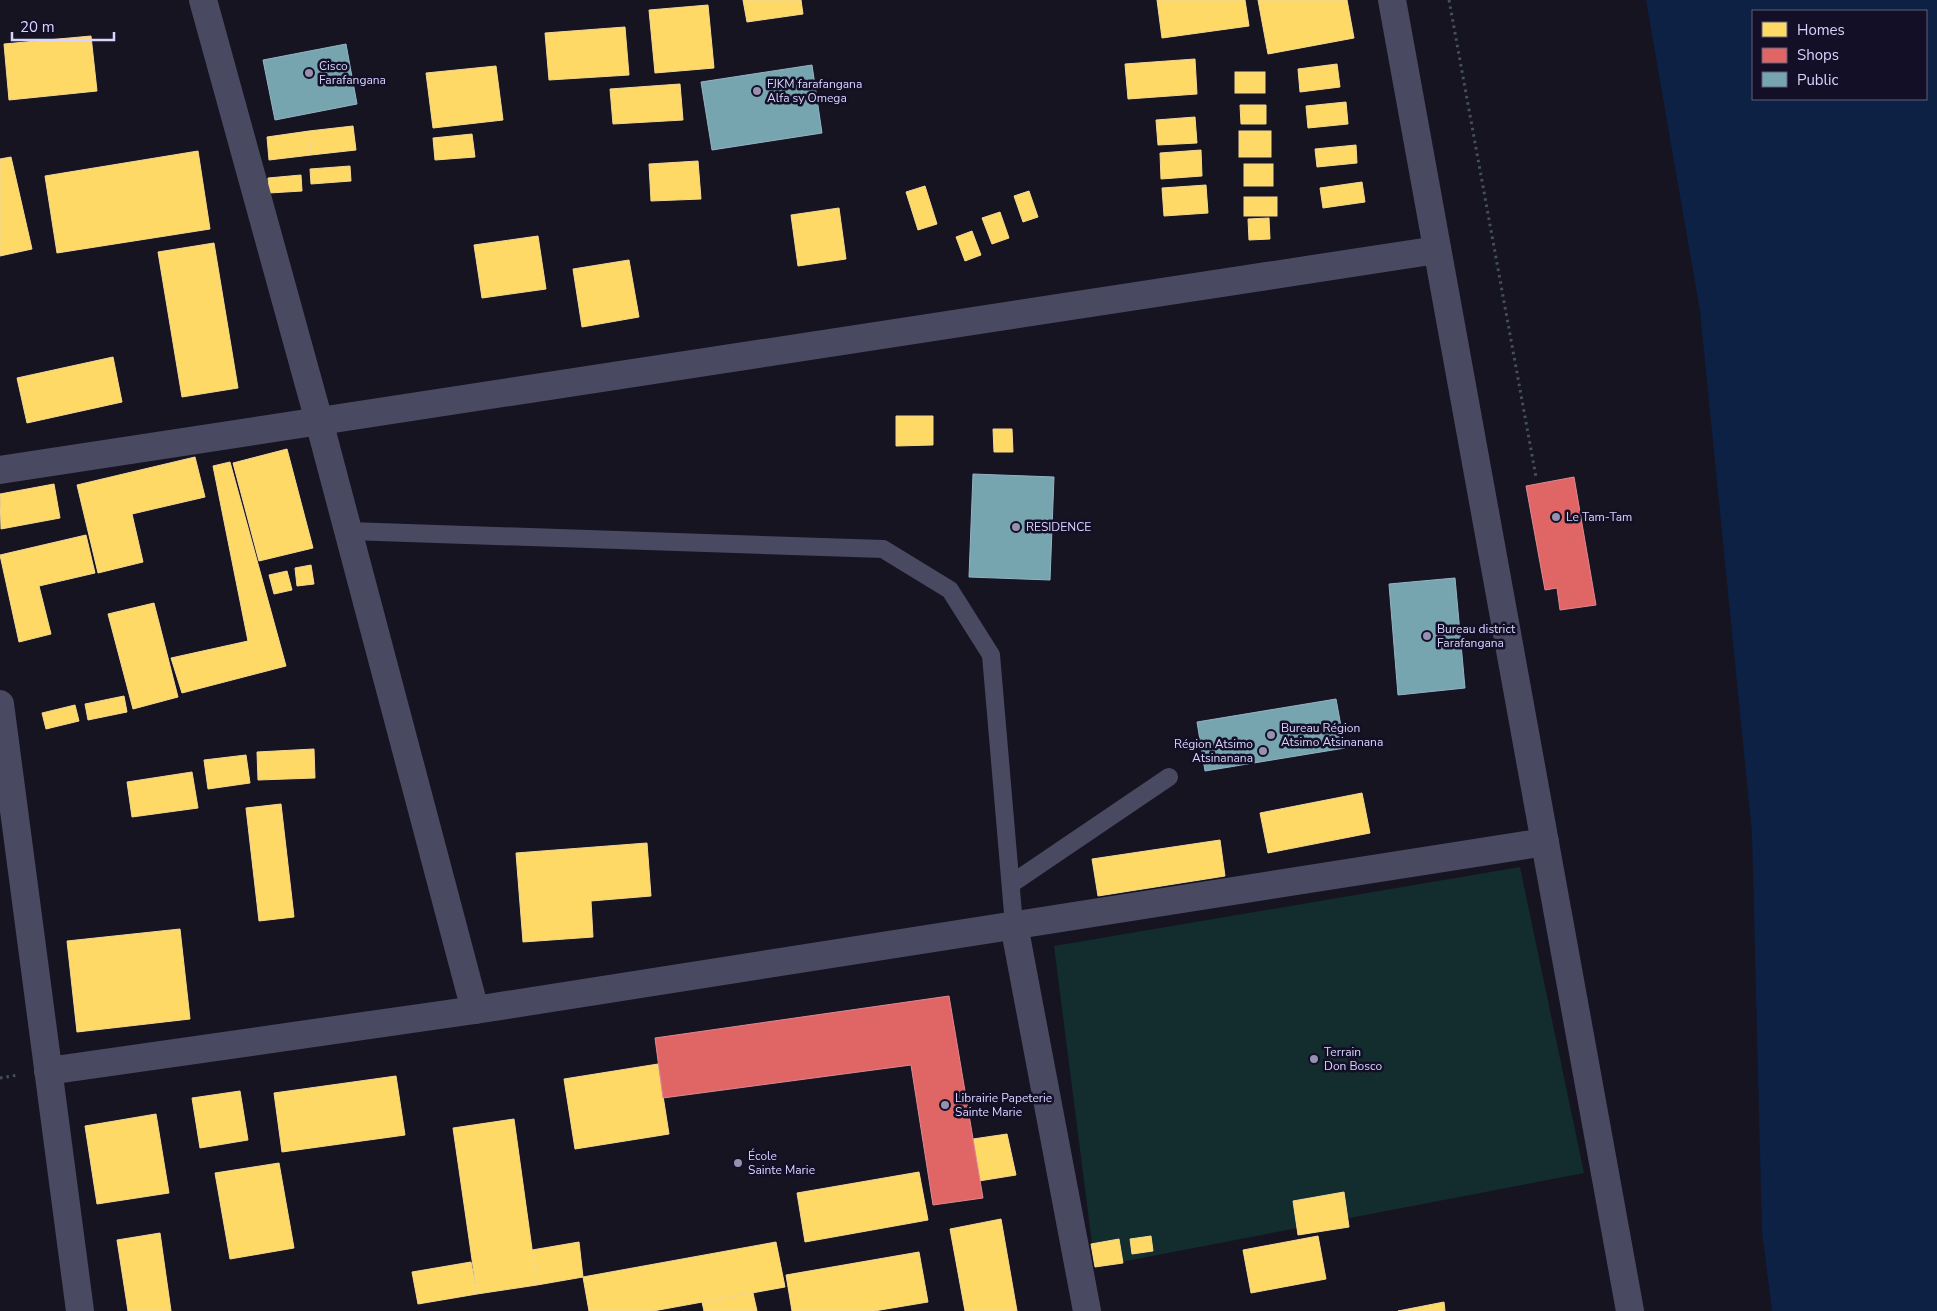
<svg xmlns="http://www.w3.org/2000/svg" width="1937" height="1311" font-family="'Nunito Sans',sans-serif">
  <rect width="100%" height="100%" fill="#161421"/>
  <polygon fill="#132c2d" points="1520,867 1584,1173 1095,1267 1054,946"/>
  <path fill="#0d2144" fill-rule="evenodd" d="M 1646,0 L 1937,0 L 1937,1311 L 1772,1311 L 1762,1232 L 1752,833 L 1700,311 ZM 1753,11 L 1926,11 L 1926,99 L 1753,99 Z"/>
  <g fill="#ffd966" stroke="#f4d894">
    <polygon points="743,0 801,0 803,14 747,22"/>
    <polygon points="1157,0 1245,0 1249,26 1162,38"/>
    <polygon points="1258,0 1347,0 1354,38 1268,54"/>
    <polygon points="708,5 714,68 655,73 649,10"/>
    <polygon points="625,27 629,75 549,80 545,33"/>
    <polygon points="91,36 97,91 9,100 4,44"/>
    <polygon points="1195,59 1197,94 1128,99 1125,64"/>
    <polygon points="1337,64 1340,87 1300,92 1298,69"/>
    <polygon points="496,66 503,120 433,128 426,73"/>
    <rect x="1235" y="72" width="30" height="21"/>
    <polygon points="680,84 683,120 613,124 610,89"/>
    <polygon points="1346,102 1348,124 1308,128 1306,106"/>
    <polygon points="1240,105 1266,105 1266,124 1241,124"/>
    <polygon points="1195,117 1197,143 1158,145 1156,120"/>
    <polygon points="353,126 356,150 311,155 309,131"/>
    <polygon points="309,131 311,155 269,160 267,137"/>
    <rect x="1239" y="131" width="32" height="26"/>
    <polygon points="472,134 475,157 435,160 433,138"/>
    <polygon points="1356,145 1357,163 1317,167 1315,149"/>
    <polygon points="1201,150 1202,176 1161,179 1160,153"/>
    <polygon points="198,151 210,229 57,253 45,176"/>
    <polygon points="11,157 32,249 0,256 0,159"/>
    <polygon points="698,161 701,199 651,201 649,164"/>
    <rect x="1244" y="164" width="29" height="22"/>
    <polygon points="350,166 351,181 311,184 310,169"/>
    <polygon points="301,175 302,191 269,193 268,178"/>
    <polygon points="1362,182 1365,202 1323,208 1320,188"/>
    <polygon points="1206,185 1208,213 1164,216 1162,188"/>
    <polygon points="925,186 937,224 918,230 906,192"/>
    <polygon points="1029,191 1038,217 1023,222 1014,196"/>
    <rect x="1244" y="197" width="33" height="19"/>
    <polygon points="839,208 846,259 798,266 791,215"/>
    <polygon points="1000,212 1009,238 992,244 982,218"/>
    <polygon points="1269,218 1270,239 1249,240 1248,219"/>
    <polygon points="972,231 981,255 965,261 956,237"/>
    <polygon points="538,236 546,289 482,298 474,245"/>
    <polygon points="214,243 238,388 182,397 158,252"/>
    <polygon points="629,260 639,317 582,327 573,269"/>
    <polygon points="113,357 122,402 27,423 17,378"/>
    <polygon points="896,416 933,416 933,445 896,446"/>
    <polygon points="993,429 1012,429 1013,452 994,452"/>
    <polygon points="287,449 313,548 259,561 233,463"/>
    <polygon points="195,457 205,497 132,514 143,562 98,573 77,485"/>
    <polygon points="230,462 286,666 182,693 171,658 248,641 213,466"/>
    <polygon points="54,484 60,518 1,529 0,494"/>
    <polygon points="86,535 95,573 39,586 51,634 19,642 0,555"/>
    <polygon points="311,565 314,584 297,586 295,568"/>
    <polygon points="287,571 292,590 274,594 269,575"/>
    <polygon points="154,603 178,697 133,709 108,614"/>
    <polygon points="124,696 127,712 88,720 85,704"/>
    <polygon points="75,705 79,721 46,729 42,713"/>
    <polygon points="314,749 315,778 258,780 257,752"/>
    <polygon points="246,755 250,783 208,789 204,760"/>
    <polygon points="192,772 198,808 132,817 127,782"/>
    <polygon points="1362,793 1370,833 1268,853 1260,813"/>
    <polygon points="281,804 294,917 259,921 246,808"/>
    <polygon points="1220,840 1225,876 1098,896 1092,859"/>
    <polygon points="647,843 651,896 591,901 593,937 523,942 516,853"/>
    <polygon points="180,929 190,1019 77,1032 67,941"/>
    <polygon points="658,1064 669,1134 575,1149 564,1079"/>
    <polygon points="396,1076 405,1135 282,1152 274,1093"/>
    <polygon points="240,1091 248,1140 200,1148 192,1098"/>
    <polygon points="156,1114 169,1193 97,1204 85,1126"/>
    <polygon points="514,1119 537,1285 477,1294 453,1128"/>
    <polygon points="1007,1134 1016,1175 979,1181 973,1139"/>
    <polygon points="279,1163 294,1248 230,1259 215,1173"/>
    <polygon points="919,1172 928,1220 805,1242 797,1193"/>
    <polygon points="1344,1192 1349,1227 1298,1235 1293,1201"/>
    <polygon points="1001,1219 1017,1311 965,1311 950,1229"/>
    <polygon points="160,1233 171,1311 128,1311 117,1240"/>
    <polygon points="1151,1236 1153,1251 1132,1254 1130,1239"/>
    <polygon points="1318,1236 1326,1279 1251,1293 1243,1250"/>
    <polygon points="1119,1239 1123,1263 1095,1267 1091,1244"/>
    <polygon points="579,1242 583,1277 537,1285 532,1250"/>
    <polygon points="776,1242 785,1287 653,1311 589,1311 583,1277"/>
    <polygon points="919,1252 928,1302 874,1311 792,1311 786,1275"/>
    <polygon points="471,1262 477,1294 418,1304 412,1272"/>
    <polygon points="753,1293 757,1311 704,1311 702,1302"/>
    <polygon points="1444,1302 1445,1311 1398,1311"/>
  </g>
  <g fill="#e06666" stroke="#de8794">
    <polygon points="1574,477 1596,605 1560,610 1557,588 1545,590 1526,486"/>
    <polygon points="949,996 983,1198 933,1205 911,1065 663,1098 655,1038"/>
  </g>
  <g fill="#76a5af" stroke="#94b3c7">
    <polygon points="346,44 357,104 275,120 263,60"/>
    <polygon points="812,65 822,133 712,150 701,82"/>
    <polygon points="973,474 1054,477 1050,580 969,577"/>
    <polygon points="1455,578 1465,688 1398,695 1389,584"/>
    <polygon points="1336,699 1345,748 1205,771 1197,722"/>
  </g>
  <g fill="none" stroke-linecap="round" stroke-linejoin="round">
    <g stroke="#44505f" stroke-width="3" stroke-dasharray="2.5 4" stroke-linecap="butt">
      <polyline points="1449,0 1536,477"/>
      <polyline points="0,1078 18,1075"/>
    </g>
    <g stroke="#4a4962" stroke-width="18">
      <polyline points="349,531 883,549 950,590 991,655 1014,925"/>
      <polyline points="1011,884 1169,777"/>
    </g>
    <g stroke="#4a4962" stroke-width="28">
      <polyline points="203,0 319,421 475,1010"/>
      <polyline points="1392,0 1630,1311"/>
      <polyline points="0,470 1437,250"/>
      <polyline points="0,704 80,1311"/>
      <polyline points="1014,925 1087,1311"/>
      <polyline points="48,1071 475,1010 1545,842"/>
    </g>
  </g>
  <g fill="#9591b1" stroke="#130f26" stroke-width="2">
    <circle cx="309" cy="73" r="5"/>
    <circle cx="757" cy="91" r="5"/>
    <circle cx="1556" cy="517" r="5"/>
    <circle cx="1016" cy="527" r="5"/>
    <circle cx="1427" cy="636" r="5"/>
    <circle cx="1271" cy="735" r="5"/>
    <circle cx="1263" cy="751" r="5"/>
    <circle cx="1314" cy="1059" r="5"/>
    <circle cx="945" cy="1105" r="5"/>
    <circle cx="738" cy="1163" r="5"/>
  </g>
  <g text-anchor="middle" dominant-baseline="central" stroke-width="5" stroke-linejoin="round" paint-order="stroke">
    <g font-size="12" fill="#d9d4ff" stroke="#130f26" text-anchor="start">
      <text x="319" y="66">Cisco<tspan x="319" dy="14">Farafangana</tspan></text>
      <text x="767" y="84">FJKM farafangana<tspan x="767" dy="14">Alfa sy Omega</tspan></text>
      <text x="1566" y="517">Le Tam-Tam</text>
      <text x="1026" y="527">RESIDENCE</text>
      <text x="1437" y="629">Bureau district<tspan x="1437" dy="14">Farafangana</tspan></text>
      <text x="1281" y="728">Bureau Région<tspan x="1281" dy="14">Atsimo Atsinanana</tspan></text>
      <text x="1253" y="744" text-anchor="end">Région Atsimo<tspan x="1253" dy="14">Atsinanana</tspan></text>
      <text x="1324" y="1052">Terrain<tspan x="1324" dy="14">Don Bosco</tspan></text>
      <text x="955" y="1098">Librairie Papeterie<tspan x="955" dy="14">Sainte Marie</tspan></text>
      <text x="748" y="1156">École<tspan x="748" dy="14">Sainte Marie</tspan></text>
    </g>
  </g>
  <rect x="1752" y="10" width="175" height="90" fill="#130f26" stroke="#625e7d"/>
  <rect x="1762" y="22" width="25" height="15" fill="#ffd966" stroke="#625e7d"/>
  <text x="1797" y="35" font-size="15" fill="#d9d4ff">Homes</text>
  <rect x="1762" y="48" width="25" height="15" fill="#e06666" stroke="#625e7d"/>
  <text x="1797" y="60" font-size="15" fill="#d9d4ff">Shops</text>
  <rect x="1762" y="72" width="25" height="15" fill="#76a5af" stroke="#625e7d"/>
  <text x="1797" y="85" font-size="15" fill="#d9d4ff">Public</text>
  <path d="M12 32v8h102v-8" fill="none" stroke="#d9d4ff" stroke-width="2.5"/>
  <text x="20" y="32" font-size="15" fill="#d9d4ff" stroke="#130f26" stroke-width="4" paint-order="stroke">20 m</text>
</svg>
